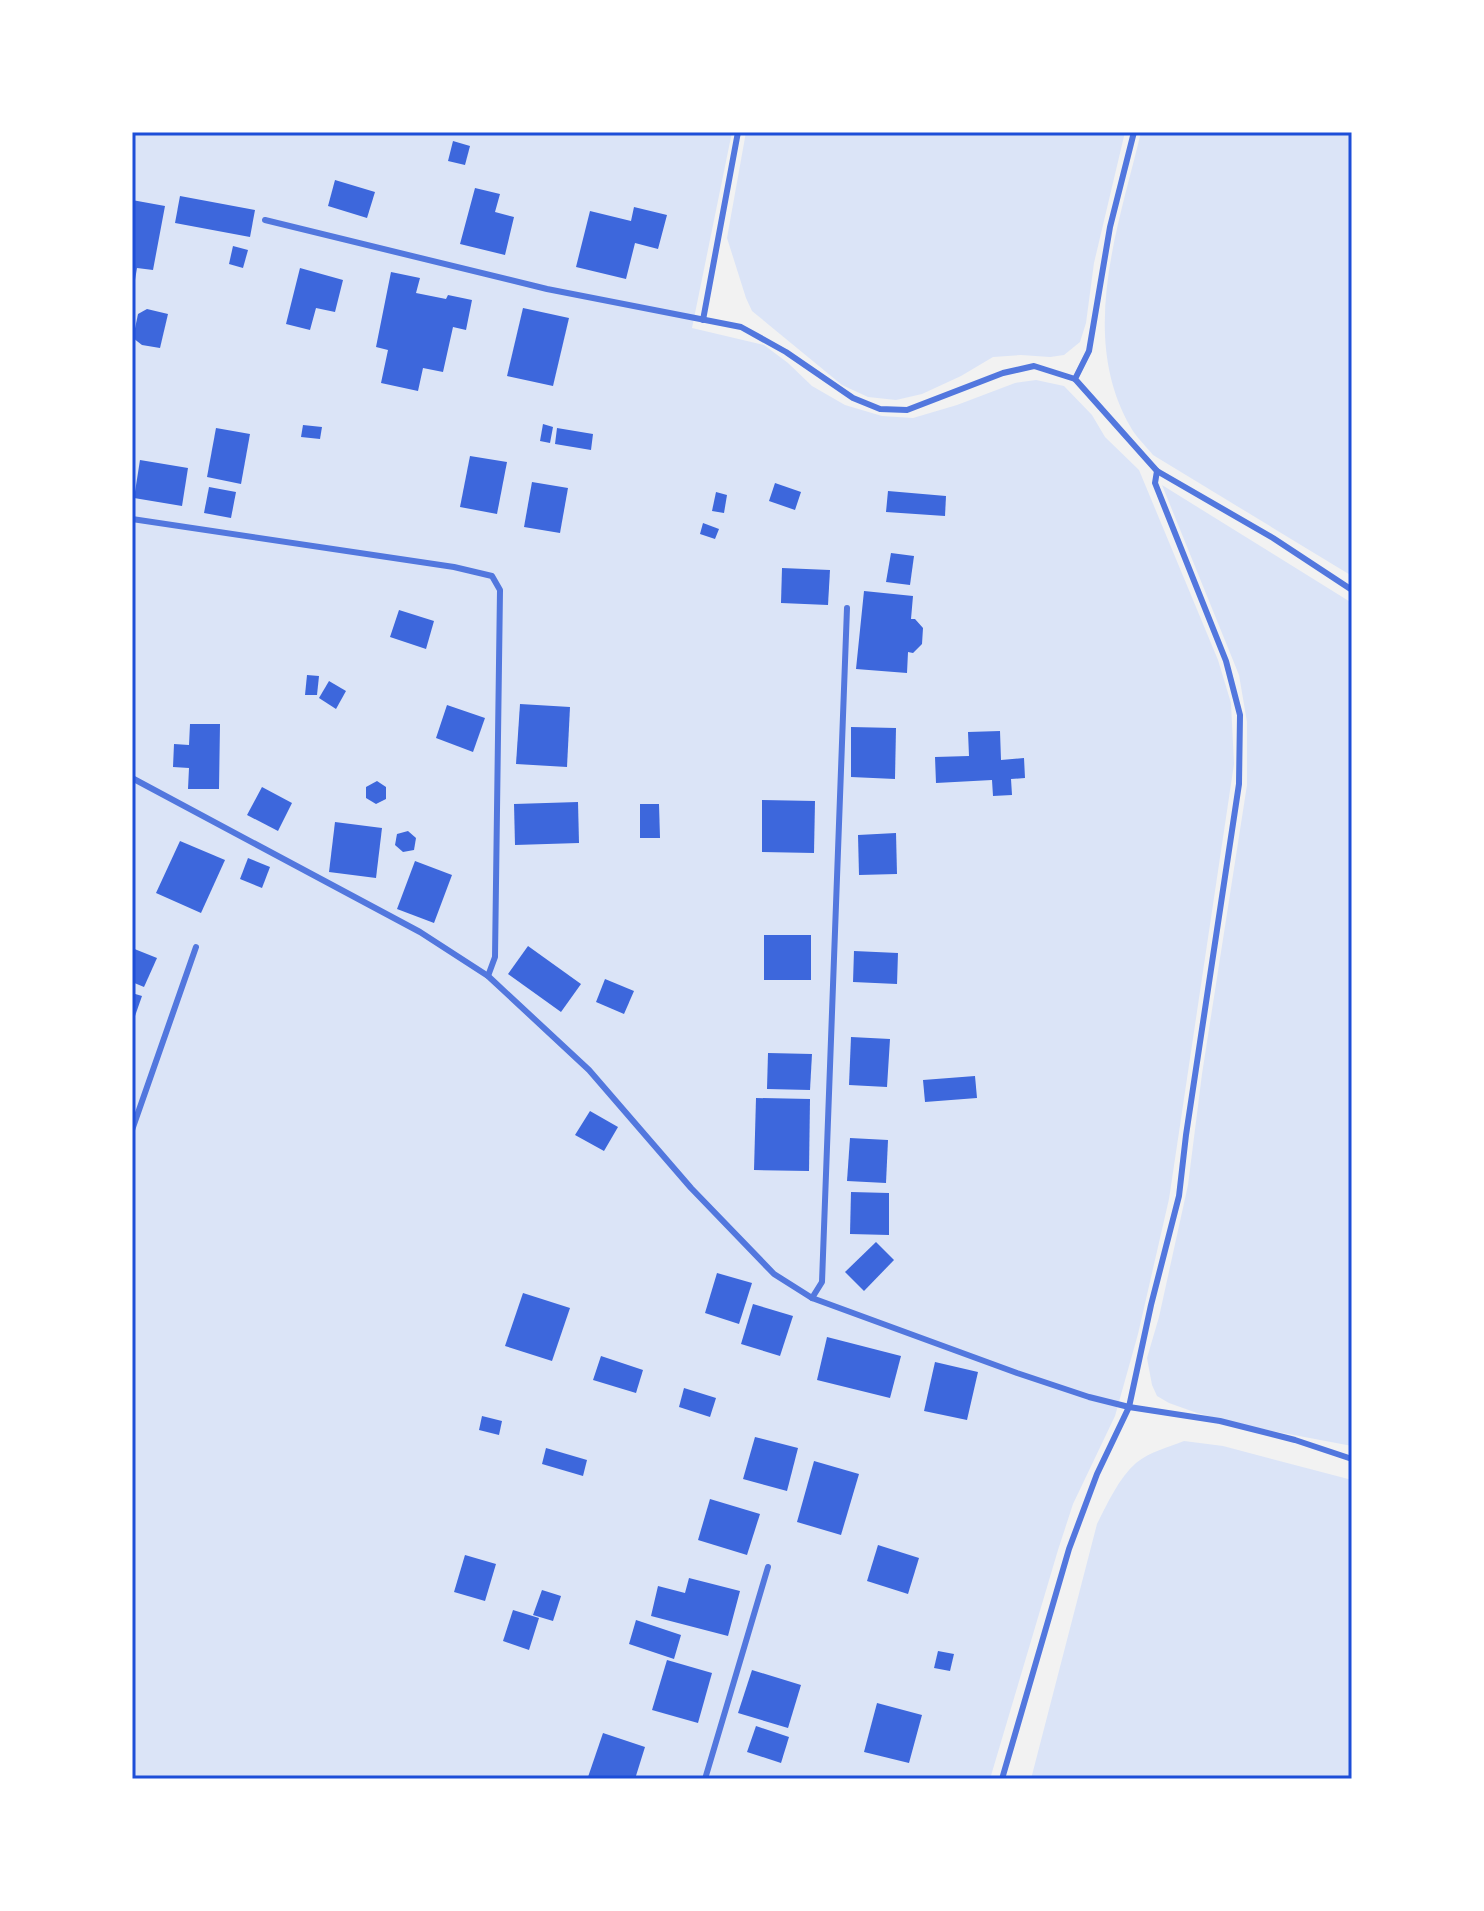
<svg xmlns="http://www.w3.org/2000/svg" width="1484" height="1911" font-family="'IBM Plex Sans',sans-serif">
  <rect width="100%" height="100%" fill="#f2f2f2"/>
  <g fill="#dbe4f7">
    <polygon points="132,132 732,132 692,328 764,345 788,363 812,386 845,405 882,416 913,418 957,405 1015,383 1036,380 1064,386 1092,415 1105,437 1139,470 1218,660 1231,703 1234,764 1169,1199 1138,1334 1115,1416 1073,1504 1058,1550 990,1779 132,1779"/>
    <polygon points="746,132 1125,132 1094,263 1086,323 1080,342 1064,355 1050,357 1021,355 993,357 961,376 922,394 896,400 868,397 842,385 752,311 746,298 727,238"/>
    <path d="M 1141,132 L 1352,132 L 1352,576 L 1153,455 C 1145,445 1135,436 1130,426 C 1078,335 1119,225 1141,132 Z"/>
    <polygon points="1162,485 1352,603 1352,1446 1247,1426 1197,1413 1169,1403 1157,1396 1152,1385 1147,1358 1159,1317 1188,1185 1202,1074 1247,785 1247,722 1239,675"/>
    <path d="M 1184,1441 L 1223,1446 L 1352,1480 L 1352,1779 L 1031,1779 L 1097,1524 C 1107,1504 1119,1478 1136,1463 C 1149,1452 1169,1447 1184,1441 Z"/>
  </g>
  <g fill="#3d67dc">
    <polygon points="453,141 470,146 465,165 448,161"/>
    <polygon points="335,180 375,192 367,218 328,206"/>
    <polygon points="475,188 500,194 495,212 514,217 505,255 460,244"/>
    <polygon points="180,196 255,210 250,237 175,223"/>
    <polygon points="132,200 165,206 153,270 137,268 134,286 132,286"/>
    <polygon points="634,207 667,215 658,249 635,243 626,279 576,267 590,211 631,221"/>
    <polygon points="233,246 248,250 243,268 229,264"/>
    <polygon points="300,268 343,280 335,312 316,308 310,330 286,324"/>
    <polygon points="391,272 420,278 416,293 446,299 448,295 472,300 466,330 453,327 443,372 423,368 418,391 381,383 388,350 376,347"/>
    <polygon points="523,308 569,318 553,386 507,376"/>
    <polygon points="147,309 168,314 160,348 142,345 133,338 138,314"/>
    <polygon points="543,424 553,427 550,443 540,441"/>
    <polygon points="303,425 322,427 320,439 301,437"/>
    <polygon points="216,428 250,434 241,484 207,477"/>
    <polygon points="557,428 593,434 591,450 555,444"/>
    <polygon points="470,456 507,462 497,514 460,507"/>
    <polygon points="140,460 188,468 182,506 134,498"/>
    <polygon points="532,482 568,488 560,533 524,527"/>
    <polygon points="775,483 801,492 795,510 769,501"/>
    <polygon points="209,487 236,492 231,518 204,513"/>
    <polygon points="888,491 946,496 945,516 886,512"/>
    <polygon points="716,492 727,495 724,513 712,511"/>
    <polygon points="703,523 719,529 715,539 700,534"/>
    <polygon points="891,553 914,556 910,585 886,582"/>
    <polygon points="782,568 830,570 828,605 781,603"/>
    <polygon points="864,591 913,596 911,619 915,619 923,628 922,644 913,653 908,652 907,673 856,669"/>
    <polygon points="399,610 434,621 426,649 390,637"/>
    <polygon points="307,675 319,676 317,695 305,695"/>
    <polygon points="329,681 346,691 336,709 319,698"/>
    <polygon points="520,704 570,707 567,767 516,764"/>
    <polygon points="447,705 485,718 473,752 436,738"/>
    <polygon points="190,724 220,724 219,789 188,789 189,768 173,767 174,744 189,745"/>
    <polygon points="851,727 896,728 895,779 851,777"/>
    <polygon points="1000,731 1001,760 1024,758 1025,778 1011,779 1012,795 993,796 992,780 936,783 935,757 969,756 968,732"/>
    <polygon points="377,781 386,787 386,799 376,804 366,798 366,787"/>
    <polygon points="262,787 292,803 278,831 247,815"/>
    <polygon points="762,800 815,801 814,853 762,852"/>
    <polygon points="578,802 579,843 515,845 514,804"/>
    <polygon points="640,804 659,804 660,838 640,838"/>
    <polygon points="335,822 382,828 376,878 329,872"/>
    <polygon points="408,831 416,838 414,850 403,852 395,845 397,834"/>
    <polygon points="896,833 897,874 859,875 858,835"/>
    <polygon points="180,841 225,860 201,913 156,893"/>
    <polygon points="248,858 270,867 262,888 240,879"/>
    <polygon points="415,861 452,875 434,923 397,909"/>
    <rect x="764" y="935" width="47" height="45"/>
    <polygon points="528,946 581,984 561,1012 508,974"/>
    <polygon points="132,948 157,958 144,987 132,982"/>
    <polygon points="854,951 898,953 897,984 853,982"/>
    <polygon points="605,979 634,991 624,1014 596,1002"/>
    <polygon points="132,993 142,996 135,1016 132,1015"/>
    <polygon points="851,1037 890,1039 887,1087 849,1085"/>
    <polygon points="768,1053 812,1054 810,1090 767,1089"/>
    <polygon points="975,1076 977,1098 925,1102 923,1080"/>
    <polygon points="756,1098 810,1099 809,1171 754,1170"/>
    <polygon points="590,1111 618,1127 604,1151 575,1135"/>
    <polygon points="850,1138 888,1140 886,1183 847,1181"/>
    <polygon points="851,1192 889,1193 889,1235 850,1234"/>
    <polygon points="876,1242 894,1260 864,1291 845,1272"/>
    <polygon points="717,1273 752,1283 739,1324 705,1313"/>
    <polygon points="523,1293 570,1308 552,1361 505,1346"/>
    <polygon points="753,1304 793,1316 780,1356 741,1344"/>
    <polygon points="827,1337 901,1356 890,1398 817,1380"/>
    <polygon points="601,1356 643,1370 636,1393 593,1380"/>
    <polygon points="935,1362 978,1372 967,1420 924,1411"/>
    <polygon points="684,1388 716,1398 710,1417 679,1407"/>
    <polygon points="482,1416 502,1421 499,1435 479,1430"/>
    <polygon points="755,1437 798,1448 787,1491 743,1479"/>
    <polygon points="546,1448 587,1460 583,1476 542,1464"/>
    <polygon points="814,1461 859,1474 841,1535 797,1522"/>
    <polygon points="710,1499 760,1514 747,1555 698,1540"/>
    <polygon points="878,1545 919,1558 908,1594 867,1581"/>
    <polygon points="465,1555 496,1564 485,1601 454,1592"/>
    <polygon points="689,1578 740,1591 728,1636 651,1616 658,1586 685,1593"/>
    <polygon points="542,1590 561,1596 553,1621 533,1615"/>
    <polygon points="513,1610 539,1618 529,1650 503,1641"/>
    <polygon points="636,1620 681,1635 674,1659 629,1644"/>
    <polygon points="938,1651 954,1654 950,1671 934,1668"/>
    <polygon points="667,1660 712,1673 698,1723 652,1710"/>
    <polygon points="752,1670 801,1685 788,1728 738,1713"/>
    <polygon points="877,1703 922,1715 909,1763 864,1752"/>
    <polygon points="756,1726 789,1737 781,1763 747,1752"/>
    <polygon points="603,1733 645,1747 635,1779 593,1779 588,1777"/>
  </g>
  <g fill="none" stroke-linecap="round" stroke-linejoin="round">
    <g stroke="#5277de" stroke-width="6">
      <polyline points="265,220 547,289 741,327 786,352 853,398 880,409 907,410 1003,373 1034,366 1075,379"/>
      <polyline points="703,320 738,132"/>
      <polyline points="1157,471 1273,538 1352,590"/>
      <polyline points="132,519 454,567 492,576 500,590 495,957 488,976"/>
      <polyline points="132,778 420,932 488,976 589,1070 691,1188 774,1274 812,1298 1017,1373 1089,1397 1129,1407 1220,1421 1295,1440 1352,1459"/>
      <polyline points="132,1130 196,947"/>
      <polyline points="812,1298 822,1282 847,608"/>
      <polyline points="705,1779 768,1567"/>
      <polyline points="1002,1779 1069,1549 1097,1474 1129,1407 1151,1305 1179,1196 1186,1135 1239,784 1240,715 1226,661 1155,483 1157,471 1075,379 1089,351 1110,227 1134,132"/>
    </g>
  </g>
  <rect width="1484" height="1911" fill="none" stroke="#ffffff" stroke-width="268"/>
  <rect x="134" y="134" width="1216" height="1643" fill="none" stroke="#1d4ed8" stroke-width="3"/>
</svg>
